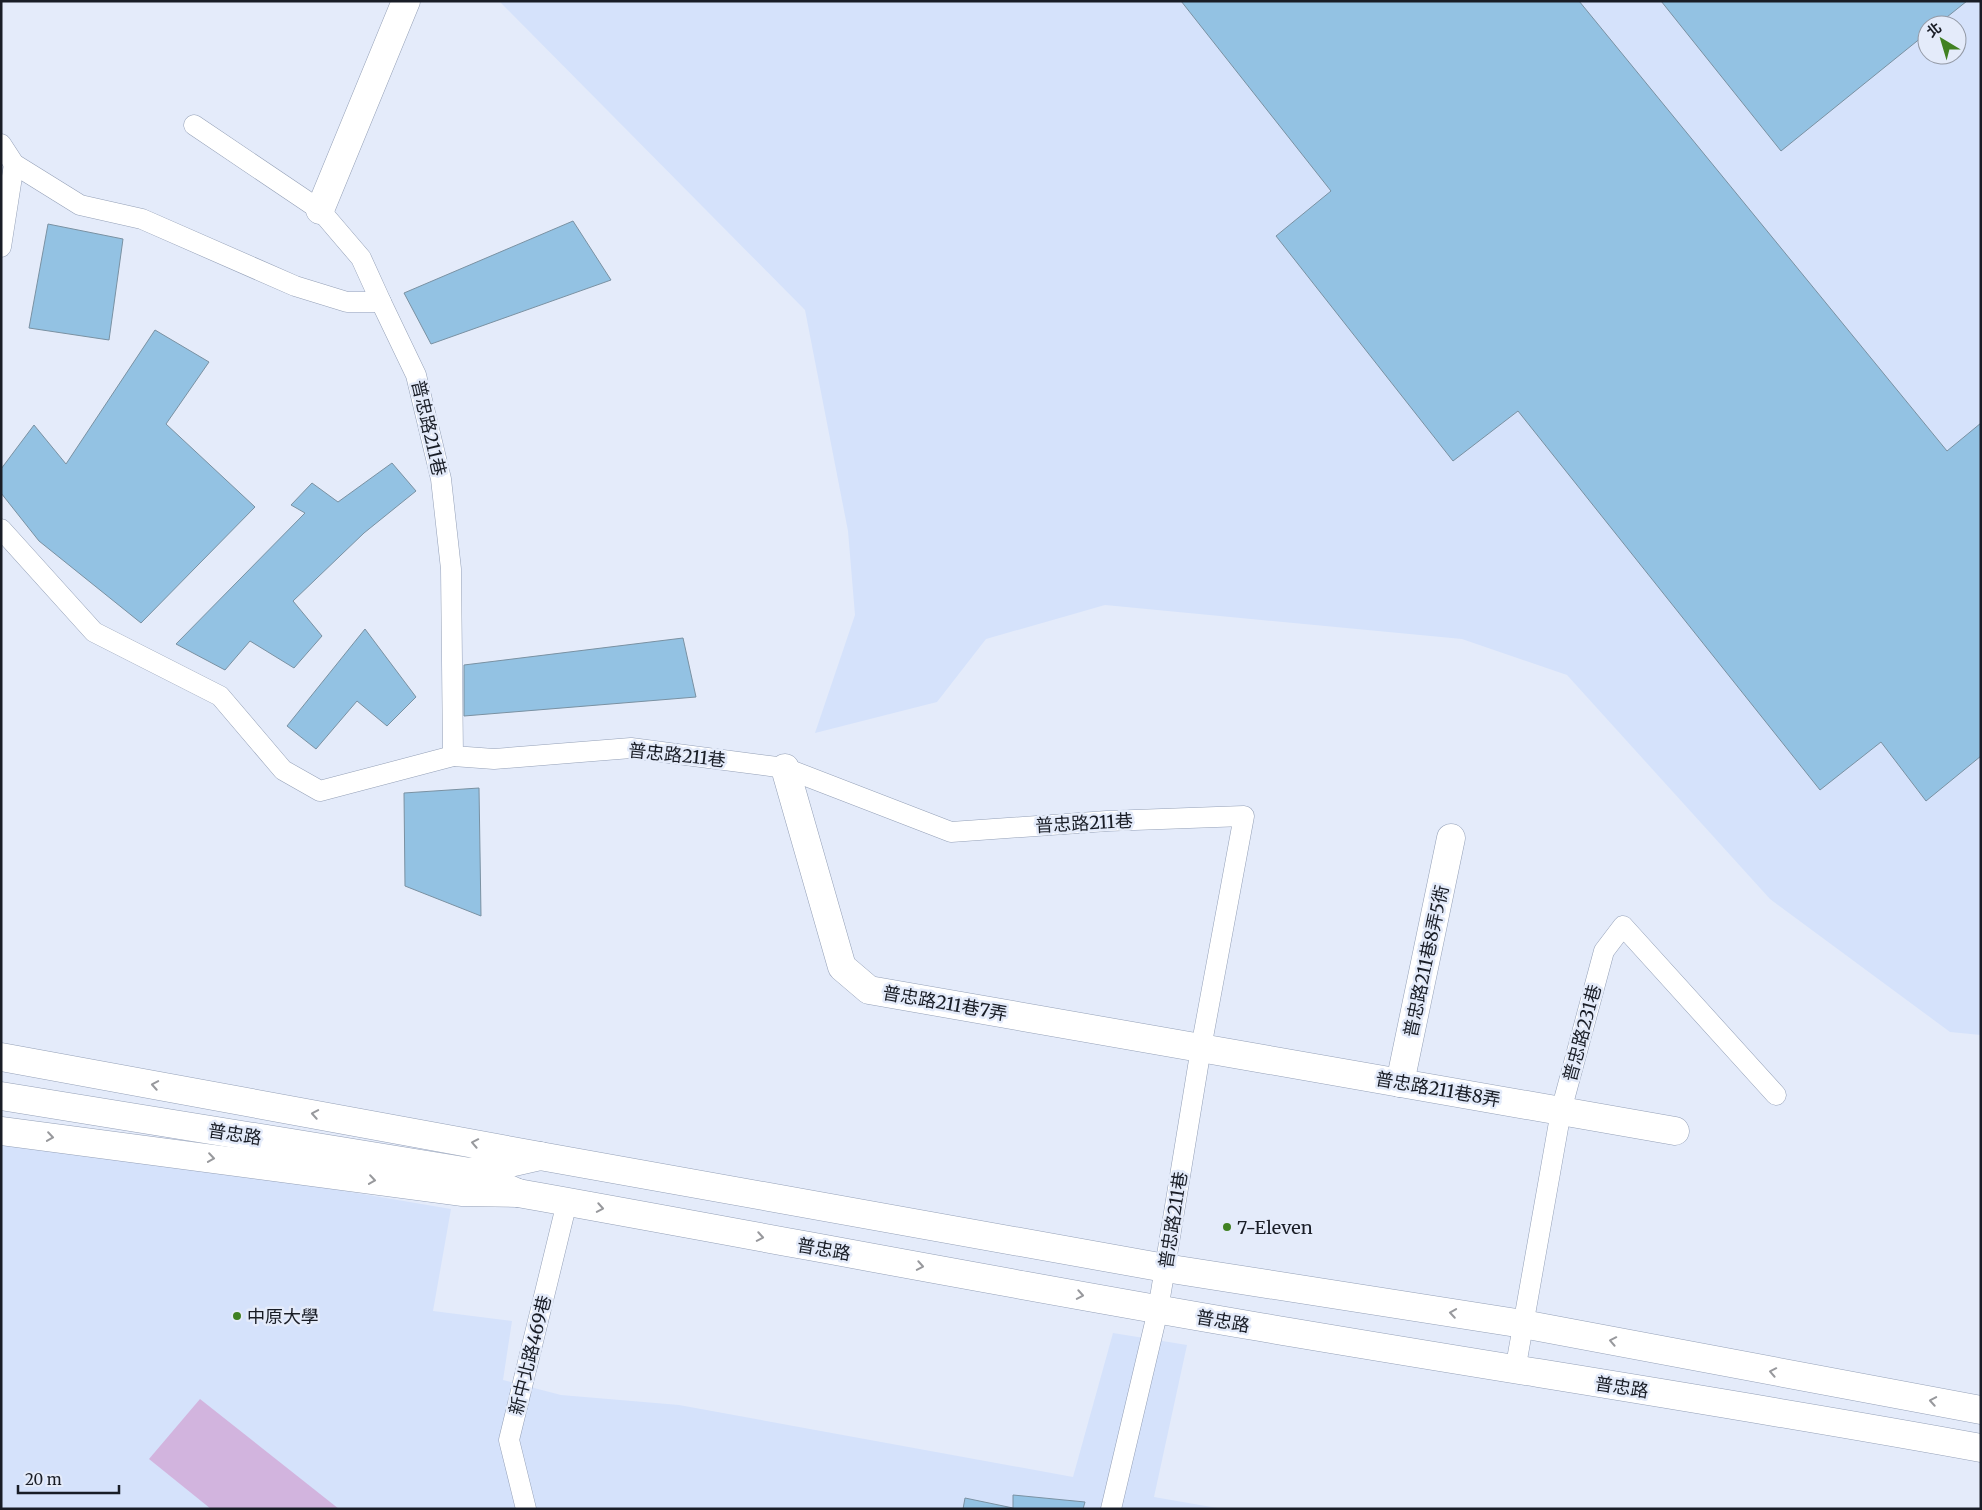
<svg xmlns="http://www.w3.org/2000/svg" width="1982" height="1510" font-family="Merriweather,'Noto Sans TC',serif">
  <rect width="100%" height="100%" fill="#e4ebfa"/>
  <g fill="#d5e2fb" fill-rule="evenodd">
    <path d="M 499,1 L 1981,1 L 1981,1035 L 1950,1032 L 1770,899 L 1567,675 L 1462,639 L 1105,605 L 986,639 L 937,702 L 815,733 L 855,615 L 848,531 L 805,310 ZM 1927,25 L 1957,25 L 1957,55 L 1927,55 Z"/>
    <polygon points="1,1133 451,1209 433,1311 512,1321 503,1380 561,1395 679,1405 1073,1477 1113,1333 1187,1345 1154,1497 1223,1509 1,1509"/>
  </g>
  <polygon fill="#d2b4de" points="200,1399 339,1509 211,1509 149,1459"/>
  <g fill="#93c2e3" stroke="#7a91a2">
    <polygon points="1181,1 1579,1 1947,451 1981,423 1981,756 1926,801 1881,742 1820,790 1518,411 1453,461 1276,236 1331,191"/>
    <polygon points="1661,1 1967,1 1937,25 1927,25 1927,33 1781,151"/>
    <polygon points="573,221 611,280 431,344 404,293"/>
    <polygon points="48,224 123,239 109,340 29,328"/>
    <polygon points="155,330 209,362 166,424 255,507 141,623 39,541 1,493 1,469 34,425 66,464"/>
    <polygon points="392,463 416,491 364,533 293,601 322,636 294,668 250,641 225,670 176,644 305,513 291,505 312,483 338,502"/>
    <polygon points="365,629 416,697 387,726 357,701 316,749 287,726"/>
    <polygon points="683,638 696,697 464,716 464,665"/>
    <polygon points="479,788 481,916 405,886 404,793"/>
    <polygon points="1013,1495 1085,1502 1083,1509 963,1509 965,1498 1013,1508"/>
  </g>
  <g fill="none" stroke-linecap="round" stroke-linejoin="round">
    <defs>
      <g id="lane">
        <polyline points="194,125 320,210 361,258 381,302"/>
        <polyline points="1,144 14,164 80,205 142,219 295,286 347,302 381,302 416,375 441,479 451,569 453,756 494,759 631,748 785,768 951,832 1107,821 1244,816 1201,1048 1158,1310 1111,1509"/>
        <polyline points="1,247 14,164"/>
        <polyline points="1,529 94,632 220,696 283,770 320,791 453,756"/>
        <polyline points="1515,1371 1561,1111 1604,951 1623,926 1776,1095"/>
        <polyline points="526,1509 509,1440 567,1202"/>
      </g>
      <g id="street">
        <polyline points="320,210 406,1"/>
        <polyline points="785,768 842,967 869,990 1675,1131"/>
        <polyline points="1,1057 540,1156"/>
        <polyline points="1400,1083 1451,838"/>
        <polyline points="1,1131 463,1192 518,1193"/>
      </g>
      <g id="secondary">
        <path d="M 1,1096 L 470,1172 L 518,1193 C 765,1237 1012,1285 1260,1327 C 1500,1368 1741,1404 1981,1448"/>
        <polyline points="470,1172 540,1156 1165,1268 1523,1324 1981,1410"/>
      </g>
    </defs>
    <use href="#lane" stroke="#94a0b7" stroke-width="21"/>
    <use href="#street" stroke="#94a0b7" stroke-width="29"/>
    <use href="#secondary" stroke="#94a0b7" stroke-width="29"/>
    <use href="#lane" stroke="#fff" stroke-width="20"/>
    <use href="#street" stroke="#fff" stroke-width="28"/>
    <use href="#secondary" stroke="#fff" stroke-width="28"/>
  </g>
  <defs><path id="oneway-chevron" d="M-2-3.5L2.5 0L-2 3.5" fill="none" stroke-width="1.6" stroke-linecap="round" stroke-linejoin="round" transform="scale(1.25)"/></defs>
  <g stroke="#98999d">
    <use href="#oneway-chevron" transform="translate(155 1085) rotate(-170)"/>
    <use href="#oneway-chevron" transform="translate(315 1114) rotate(-170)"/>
    <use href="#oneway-chevron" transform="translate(50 1137) rotate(8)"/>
    <use href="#oneway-chevron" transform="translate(475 1143) rotate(-169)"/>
    <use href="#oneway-chevron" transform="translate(211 1158) rotate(8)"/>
    <use href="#oneway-chevron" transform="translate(372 1180) rotate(8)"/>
    <use href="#oneway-chevron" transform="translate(600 1208) rotate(10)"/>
    <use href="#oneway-chevron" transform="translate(760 1237) rotate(10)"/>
    <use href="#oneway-chevron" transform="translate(920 1266) rotate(10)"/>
    <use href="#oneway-chevron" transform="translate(1080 1295) rotate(10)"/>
    <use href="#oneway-chevron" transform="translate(1453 1313) rotate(-171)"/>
    <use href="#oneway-chevron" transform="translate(1613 1341) rotate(-169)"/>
    <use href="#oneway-chevron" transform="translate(1773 1372) rotate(-169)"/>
    <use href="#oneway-chevron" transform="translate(1933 1401) rotate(-170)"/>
  </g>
  <g fill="#408122" stroke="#e4ebfa" stroke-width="2">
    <circle cx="1227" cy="1227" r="5"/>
    <circle cx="237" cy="1316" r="5"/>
  </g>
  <g text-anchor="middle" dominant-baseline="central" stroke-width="5" stroke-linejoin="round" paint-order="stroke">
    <g font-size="18" fill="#191d26" stroke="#e4ebfa">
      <text transform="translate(429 428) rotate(77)">普忠路211巷</text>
      <text transform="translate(677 755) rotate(6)">普忠路211巷</text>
      <text transform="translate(1084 823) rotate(-3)">普忠路211巷</text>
      <text transform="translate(1426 961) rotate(-78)">普忠路211巷8弄5衖</text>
      <text transform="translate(945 1003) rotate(10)">普忠路211巷7弄</text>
      <text transform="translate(1582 1033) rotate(-75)">普忠路231巷</text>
      <text transform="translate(1438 1089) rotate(10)">普忠路211巷8弄</text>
      <text transform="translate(235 1134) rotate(9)">普忠路</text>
      <text transform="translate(1173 1220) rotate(-81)">普忠路211巷</text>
      <text transform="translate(824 1249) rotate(10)">普忠路</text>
      <text transform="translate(1223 1321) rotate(10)">普忠路</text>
      <text transform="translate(530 1355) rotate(-76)">新中北路469巷</text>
      <text transform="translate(1622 1387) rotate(9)">普忠路</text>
    </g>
    <g font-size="18" fill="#191d26" stroke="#e4ebfa" text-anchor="start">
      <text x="1237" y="1227">7-Eleven</text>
      <text x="247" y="1316">中原大學</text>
    </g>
  </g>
  <rect width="1982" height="1510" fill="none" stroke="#191d26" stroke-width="5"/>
  <g transform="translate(1942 40) rotate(322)"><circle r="24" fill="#e4ebfa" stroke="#9399a5"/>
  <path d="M0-4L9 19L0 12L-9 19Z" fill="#408122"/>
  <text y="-8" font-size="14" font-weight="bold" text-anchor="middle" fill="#191d26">北</text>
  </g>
  <path d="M18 1485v8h101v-8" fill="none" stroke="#191d26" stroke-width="2.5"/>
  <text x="25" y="1485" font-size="15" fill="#191d26" stroke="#e4ebfa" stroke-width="4" paint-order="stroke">20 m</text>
</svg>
